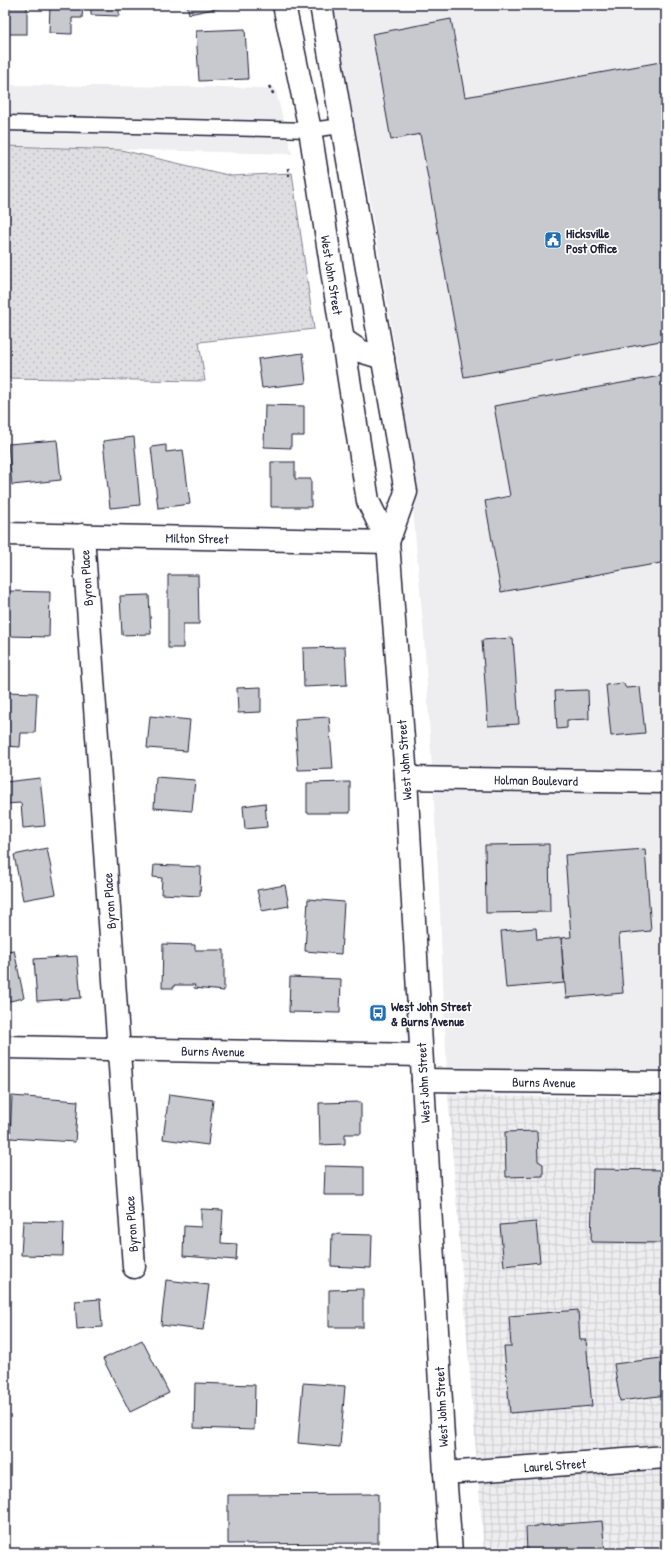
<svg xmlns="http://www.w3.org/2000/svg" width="671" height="1558" font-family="'Patrick Hand',sans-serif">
  <defs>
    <pattern id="industrial-grid" width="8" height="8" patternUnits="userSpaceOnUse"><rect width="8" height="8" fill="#eeeef1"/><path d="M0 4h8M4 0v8" fill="none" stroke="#ccccd0"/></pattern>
    <pattern id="grass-dots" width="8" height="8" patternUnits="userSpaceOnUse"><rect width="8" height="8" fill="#dfdfe2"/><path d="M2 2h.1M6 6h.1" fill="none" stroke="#bfbfc3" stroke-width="1.8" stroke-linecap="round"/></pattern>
  </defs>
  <rect width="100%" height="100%" fill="#fff"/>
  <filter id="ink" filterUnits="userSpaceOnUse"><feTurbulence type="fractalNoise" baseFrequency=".025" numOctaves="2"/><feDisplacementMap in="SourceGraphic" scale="8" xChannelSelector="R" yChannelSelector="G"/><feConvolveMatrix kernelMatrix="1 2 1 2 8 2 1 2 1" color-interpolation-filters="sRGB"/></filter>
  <g filter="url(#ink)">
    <g fill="#eeeef1">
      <polygon points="331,5 666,5 666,1093 448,1096 438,869 424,636 403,394 368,189"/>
      <polygon points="5,85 275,88 292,154 5,146"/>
    </g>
    <polygon fill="url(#industrial-grid)" points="448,1096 666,1097 666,1553 484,1553"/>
    <polygon fill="url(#grass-dots)" stroke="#80808e" points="5,146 121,150 232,176 292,173 314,329 199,342 205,381 5,378"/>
    <g fill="#c8c8cf" stroke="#22223b">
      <rect x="5" y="5" width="22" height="29"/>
      <polygon points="50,5 83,5 82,18 72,18 72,34 49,33"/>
      <polygon points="91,5 119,5 119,16 91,15"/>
      <polygon points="187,5 233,5 189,14"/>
      <polygon points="451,19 465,97 666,61 666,340 464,377 420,134 391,140 372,34"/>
      <polygon points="245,29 248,79 199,81 196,31"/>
      <polygon points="303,353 306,383 262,388 258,359"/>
      <polygon points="666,375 666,562 501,592 485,501 510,496 494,406"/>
      <polygon points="265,405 304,406 304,436 291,436 291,448 264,447"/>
      <polygon points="134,437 140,505 110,508 103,441"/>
      <polygon points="57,440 61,480 12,485 8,444"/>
      <polygon points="166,445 166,452 183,450 190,504 158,508 151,447"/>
      <polygon points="271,462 295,462 295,479 311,479 311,507 271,507"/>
      <polygon points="168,575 198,575 199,624 183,624 183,648 168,648"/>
      <polygon points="9,591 50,592 49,637 8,636"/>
      <polygon points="149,595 151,634 122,635 120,596"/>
      <polygon points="513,638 519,724 488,726 482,640"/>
      <polygon points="345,647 347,685 304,687 303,648"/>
      <polygon points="623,683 626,688 640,687 645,733 611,736 606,685"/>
      <polygon points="261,687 261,712 238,713 237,688"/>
      <polygon points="588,690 589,719 567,720 567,728 557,729 555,691"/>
      <polygon points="5,692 37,693 35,733 21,733 20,747 5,746"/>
      <polygon points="150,716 190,720 187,751 147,748"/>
      <polygon points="329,717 333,769 298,770 295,719"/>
      <polygon points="156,777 195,780 192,811 154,808"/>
      <polygon points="40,778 45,826 23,828 21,803 5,804 5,782"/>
      <polygon points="350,782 350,813 307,813 307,783"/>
      <polygon points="265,803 267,827 245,829 243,806"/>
      <polygon points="549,844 550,912 486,913 485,845"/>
      <polygon points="47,848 56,894 23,900 14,855"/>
      <polygon points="645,849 651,931 619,934 623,993 566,998 561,938 571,937 565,855"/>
      <polygon points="154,865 201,867 200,896 161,894 162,878 153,877"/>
      <polygon points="285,885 289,906 262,911 257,890"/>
      <polygon points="308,899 344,902 341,954 305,951"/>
      <polygon points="536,928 537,940 561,938 564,983 506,988 501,931"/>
      <polygon points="163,944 195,945 195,950 224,950 224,991 194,988 195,985 174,985 174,988 162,988"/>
      <polygon points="14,950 24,998 5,1002 5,951"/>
      <polygon points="77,956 81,998 37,1001 34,959"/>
      <polygon points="290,977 341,979 340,1013 289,1012"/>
      <polygon points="169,1094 213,1100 208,1145 163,1139"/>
      <polygon points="12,1096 78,1101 75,1142 10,1138"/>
      <polygon points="361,1102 361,1134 345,1134 345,1144 320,1145 319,1103"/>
      <polygon points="537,1131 538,1161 543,1164 543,1176 506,1177 505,1132"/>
      <polygon points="325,1166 364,1167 364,1195 324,1195"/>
      <polygon points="593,1169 666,1170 666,1243 591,1242"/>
      <polygon points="201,1209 223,1210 221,1243 237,1244 236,1260 183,1256 184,1226 201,1227"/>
      <polygon points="23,1221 64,1222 63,1256 21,1255"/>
      <polygon points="536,1222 540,1262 504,1266 500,1225"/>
      <polygon points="332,1234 372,1235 371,1268 331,1266"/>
      <polygon points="166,1280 209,1285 203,1330 161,1325"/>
      <polygon points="363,1289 363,1327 329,1327 329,1290"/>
      <polygon points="100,1299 102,1327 77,1329 75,1301"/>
      <polygon points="578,1310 580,1340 586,1340 592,1406 510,1413 504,1347 511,1347 509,1316"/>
      <polygon points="142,1340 169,1393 130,1412 103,1359"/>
      <polygon points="661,1358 666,1395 620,1401 614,1364"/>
      <polygon points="195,1383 255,1385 254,1430 194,1428"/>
      <polygon points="303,1383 345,1386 340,1447 298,1443"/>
      <polygon points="378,1494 378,1543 228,1544 228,1495"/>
      <polygon points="602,1521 605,1553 527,1553 526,1527"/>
    </g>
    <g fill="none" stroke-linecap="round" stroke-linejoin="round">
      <defs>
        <polyline id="service" points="5,123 310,130 342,126"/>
        <g id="minor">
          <polyline points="5,534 388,542"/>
          <polyline points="83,535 134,1267"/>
          <polyline points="406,778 666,782"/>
          <polyline points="5,1047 421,1055"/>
          <polyline points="423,1080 666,1083"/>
          <polyline points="445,1473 666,1457"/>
        </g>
        <g id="secondary">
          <polyline points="284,5 310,130 368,501 388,542 406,778 445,1473 451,1553"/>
          <polyline points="321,5 406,492 388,542"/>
          <polyline points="342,339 360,351 383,358"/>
        </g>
      </defs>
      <use href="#service" stroke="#22223b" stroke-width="17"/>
      <use href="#minor" stroke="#22223b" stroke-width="25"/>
      <use href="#secondary" stroke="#22223b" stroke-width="25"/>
      <g stroke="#22223b" stroke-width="2.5" stroke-dasharray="3 3" stroke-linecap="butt">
        <polyline points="269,86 274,95"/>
        <polyline points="288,168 289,176"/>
      </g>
      <use href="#service" stroke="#fff" stroke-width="14"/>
      <use href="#minor" stroke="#fff" stroke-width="22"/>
      <use href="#secondary" stroke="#fff" stroke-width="22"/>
    </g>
  </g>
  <defs>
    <symbol id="civic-square" viewBox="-11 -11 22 22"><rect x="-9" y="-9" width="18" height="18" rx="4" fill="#1f6fb2" stroke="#fff"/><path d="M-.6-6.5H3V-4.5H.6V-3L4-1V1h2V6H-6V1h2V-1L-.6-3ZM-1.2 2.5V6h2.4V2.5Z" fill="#fff"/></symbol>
    <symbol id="bus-square" viewBox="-11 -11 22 22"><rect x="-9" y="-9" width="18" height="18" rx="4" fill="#1f6fb2" stroke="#fff"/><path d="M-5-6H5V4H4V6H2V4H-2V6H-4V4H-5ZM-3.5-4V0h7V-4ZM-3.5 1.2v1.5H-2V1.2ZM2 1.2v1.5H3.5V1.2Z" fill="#fff"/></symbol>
  </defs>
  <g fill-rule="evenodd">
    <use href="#civic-square" x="543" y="230" width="20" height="20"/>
    <use href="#bus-square" x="368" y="1003" width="20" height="20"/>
  </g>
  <g text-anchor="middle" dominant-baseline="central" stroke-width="3.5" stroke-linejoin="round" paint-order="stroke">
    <g font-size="13" font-weight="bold" fill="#22223b" stroke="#fff" text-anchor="start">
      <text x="566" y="233">Hicksville<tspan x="566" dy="15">Post Office</tspan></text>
      <text x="391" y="1006">West John Street<tspan x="391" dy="15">&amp; Burns Avenue</tspan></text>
    </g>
    <g font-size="13" fill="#22223b" stroke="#fff">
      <text transform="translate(332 275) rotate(81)">West John Street</text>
      <text transform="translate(197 538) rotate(1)">Milton Street</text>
      <text transform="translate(86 578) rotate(-94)">Byron Place</text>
      <text transform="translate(404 760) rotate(-94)">West John Street</text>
      <text transform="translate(536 780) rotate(1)">Holman Boulevard</text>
      <text transform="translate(109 901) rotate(-94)">Byron Place</text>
      <text transform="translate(213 1051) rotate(1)">Burns Avenue</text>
      <text transform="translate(544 1082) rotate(1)">Burns Avenue</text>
      <text transform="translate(423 1083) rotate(-93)">West John Street</text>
      <text transform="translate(131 1224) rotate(-94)">Byron Place</text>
      <text transform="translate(441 1407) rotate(-93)">West John Street</text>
      <text transform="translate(555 1465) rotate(-4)">Laurel Street</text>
    </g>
  </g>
  <rect width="671" height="1558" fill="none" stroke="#fff" stroke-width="20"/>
  <rect x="10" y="10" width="651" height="1538" fill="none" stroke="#22223b" stroke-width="1.5" filter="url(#ink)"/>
</svg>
